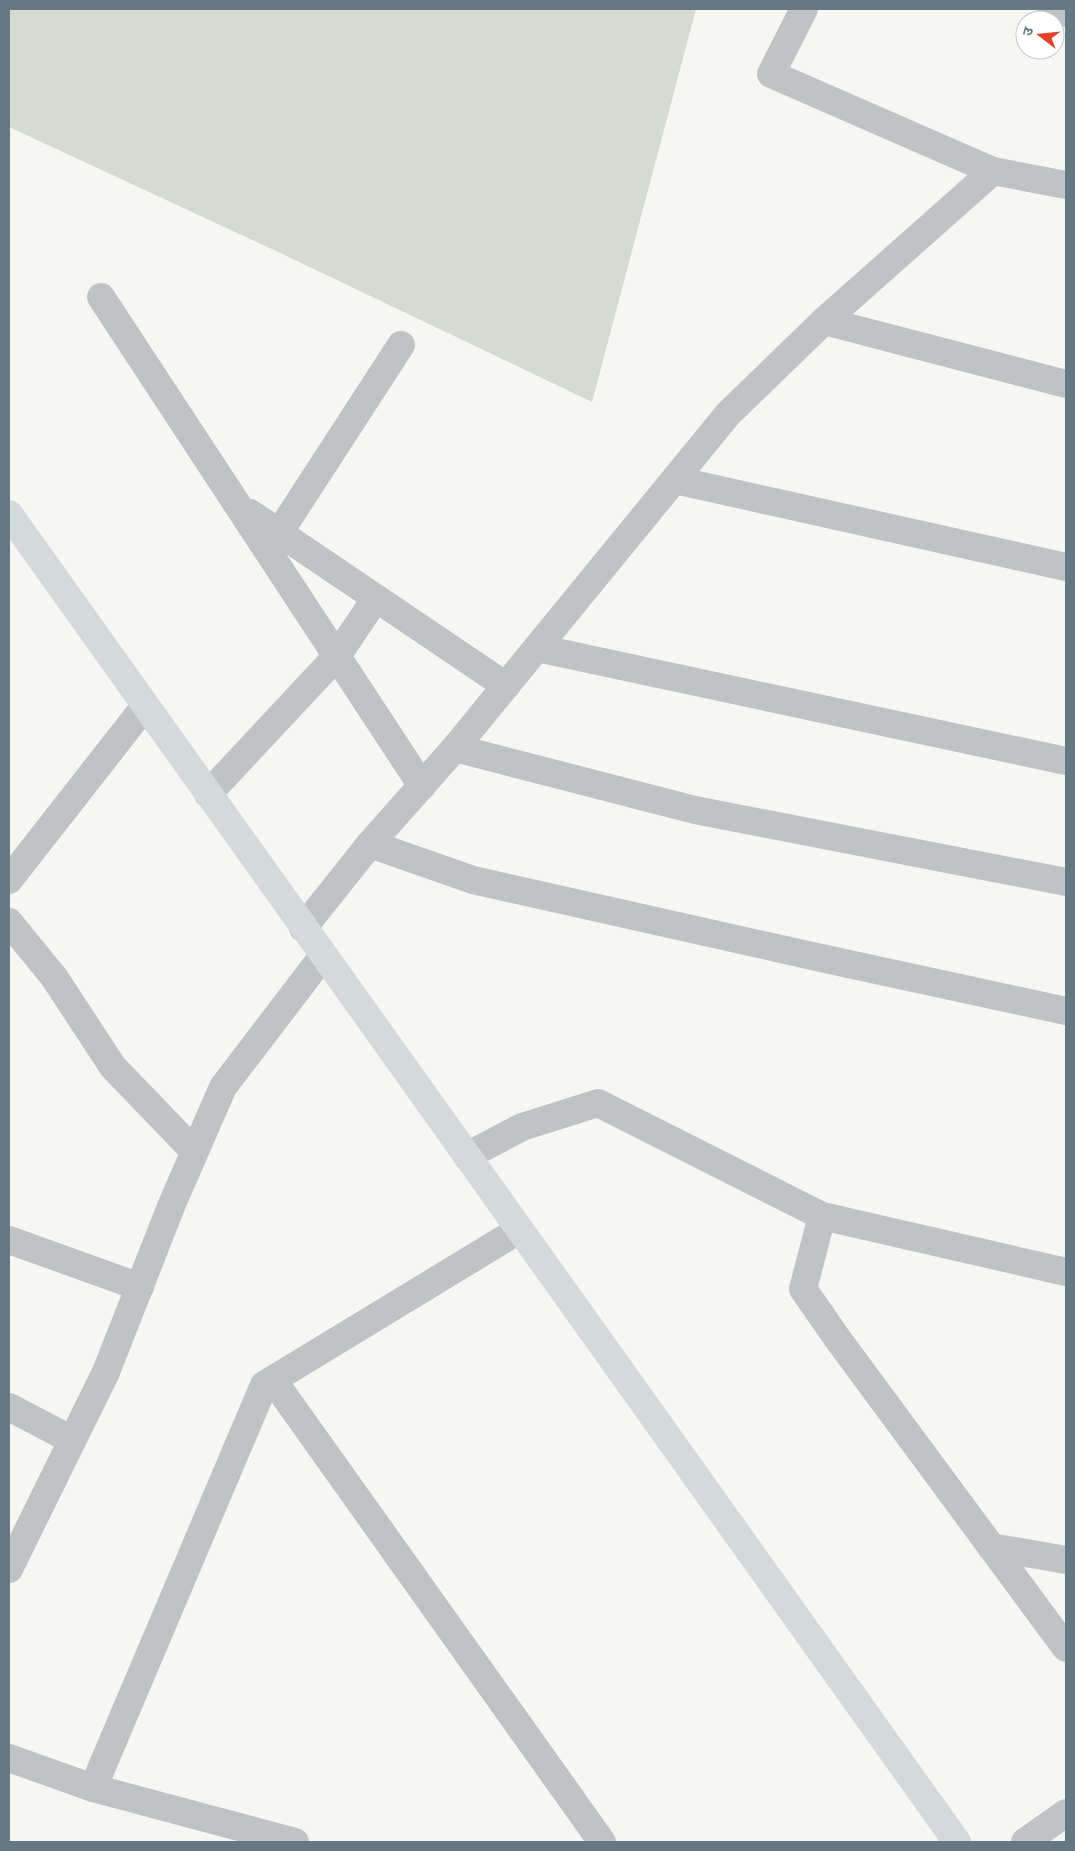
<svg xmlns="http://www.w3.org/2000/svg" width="1075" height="1851" font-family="'Work Sans','Noto Sans Devanagari',sans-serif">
  <rect width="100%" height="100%" fill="#f6f6f2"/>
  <polygon fill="#d6dbd1" points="9,9 696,9 592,402 274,250 9,127"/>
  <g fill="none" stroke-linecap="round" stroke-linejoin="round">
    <g stroke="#bfc3c6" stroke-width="28">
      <polyline points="804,9 771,74 993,171"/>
      <polyline points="1051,9 1066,13"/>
      <polyline points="101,297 422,786"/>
      <polyline points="824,321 1066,384"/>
      <polyline points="675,480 1066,567"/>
      <polyline points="250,513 506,686"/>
      <polyline points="279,533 401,345"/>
      <polyline points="537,648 1066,761"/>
      <polyline points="455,748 695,810 1066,882"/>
      <polyline points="208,794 337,656 376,598"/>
      <polyline points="370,844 473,880 821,958 1066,1011"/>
      <polyline points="9,880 145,706"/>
      <polyline points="9,922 54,977 113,1067 194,1151"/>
      <polyline points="303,928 370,844 455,748 728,414 824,321 993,171 1066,185"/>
      <polyline points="467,1156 522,1127 598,1103 822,1216 1066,1272"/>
      <polyline points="822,1216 803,1289 837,1338 1066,1648"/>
      <polyline points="9,1240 140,1287"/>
      <polyline points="273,1380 602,1842"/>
      <polyline points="9,1407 72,1440"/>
      <polyline points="991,1547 1066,1560"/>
      <polyline points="9,1569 106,1372 172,1204 223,1087 323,956"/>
      <polyline points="9,1758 93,1788 295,1842"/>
      <polyline points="93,1788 264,1385 519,1230"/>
      <polyline points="1025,1842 1066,1813"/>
    </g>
    <polyline stroke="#d4d9dc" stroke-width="28" points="9,514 957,1842"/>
  </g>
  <rect width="1075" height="1851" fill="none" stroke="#657883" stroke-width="20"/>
  <g transform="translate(1040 35) rotate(286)"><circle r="24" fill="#ffffff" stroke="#c1c9cd"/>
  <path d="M0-4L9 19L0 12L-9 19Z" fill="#e14127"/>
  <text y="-8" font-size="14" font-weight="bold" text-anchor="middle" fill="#657883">उ</text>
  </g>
</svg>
